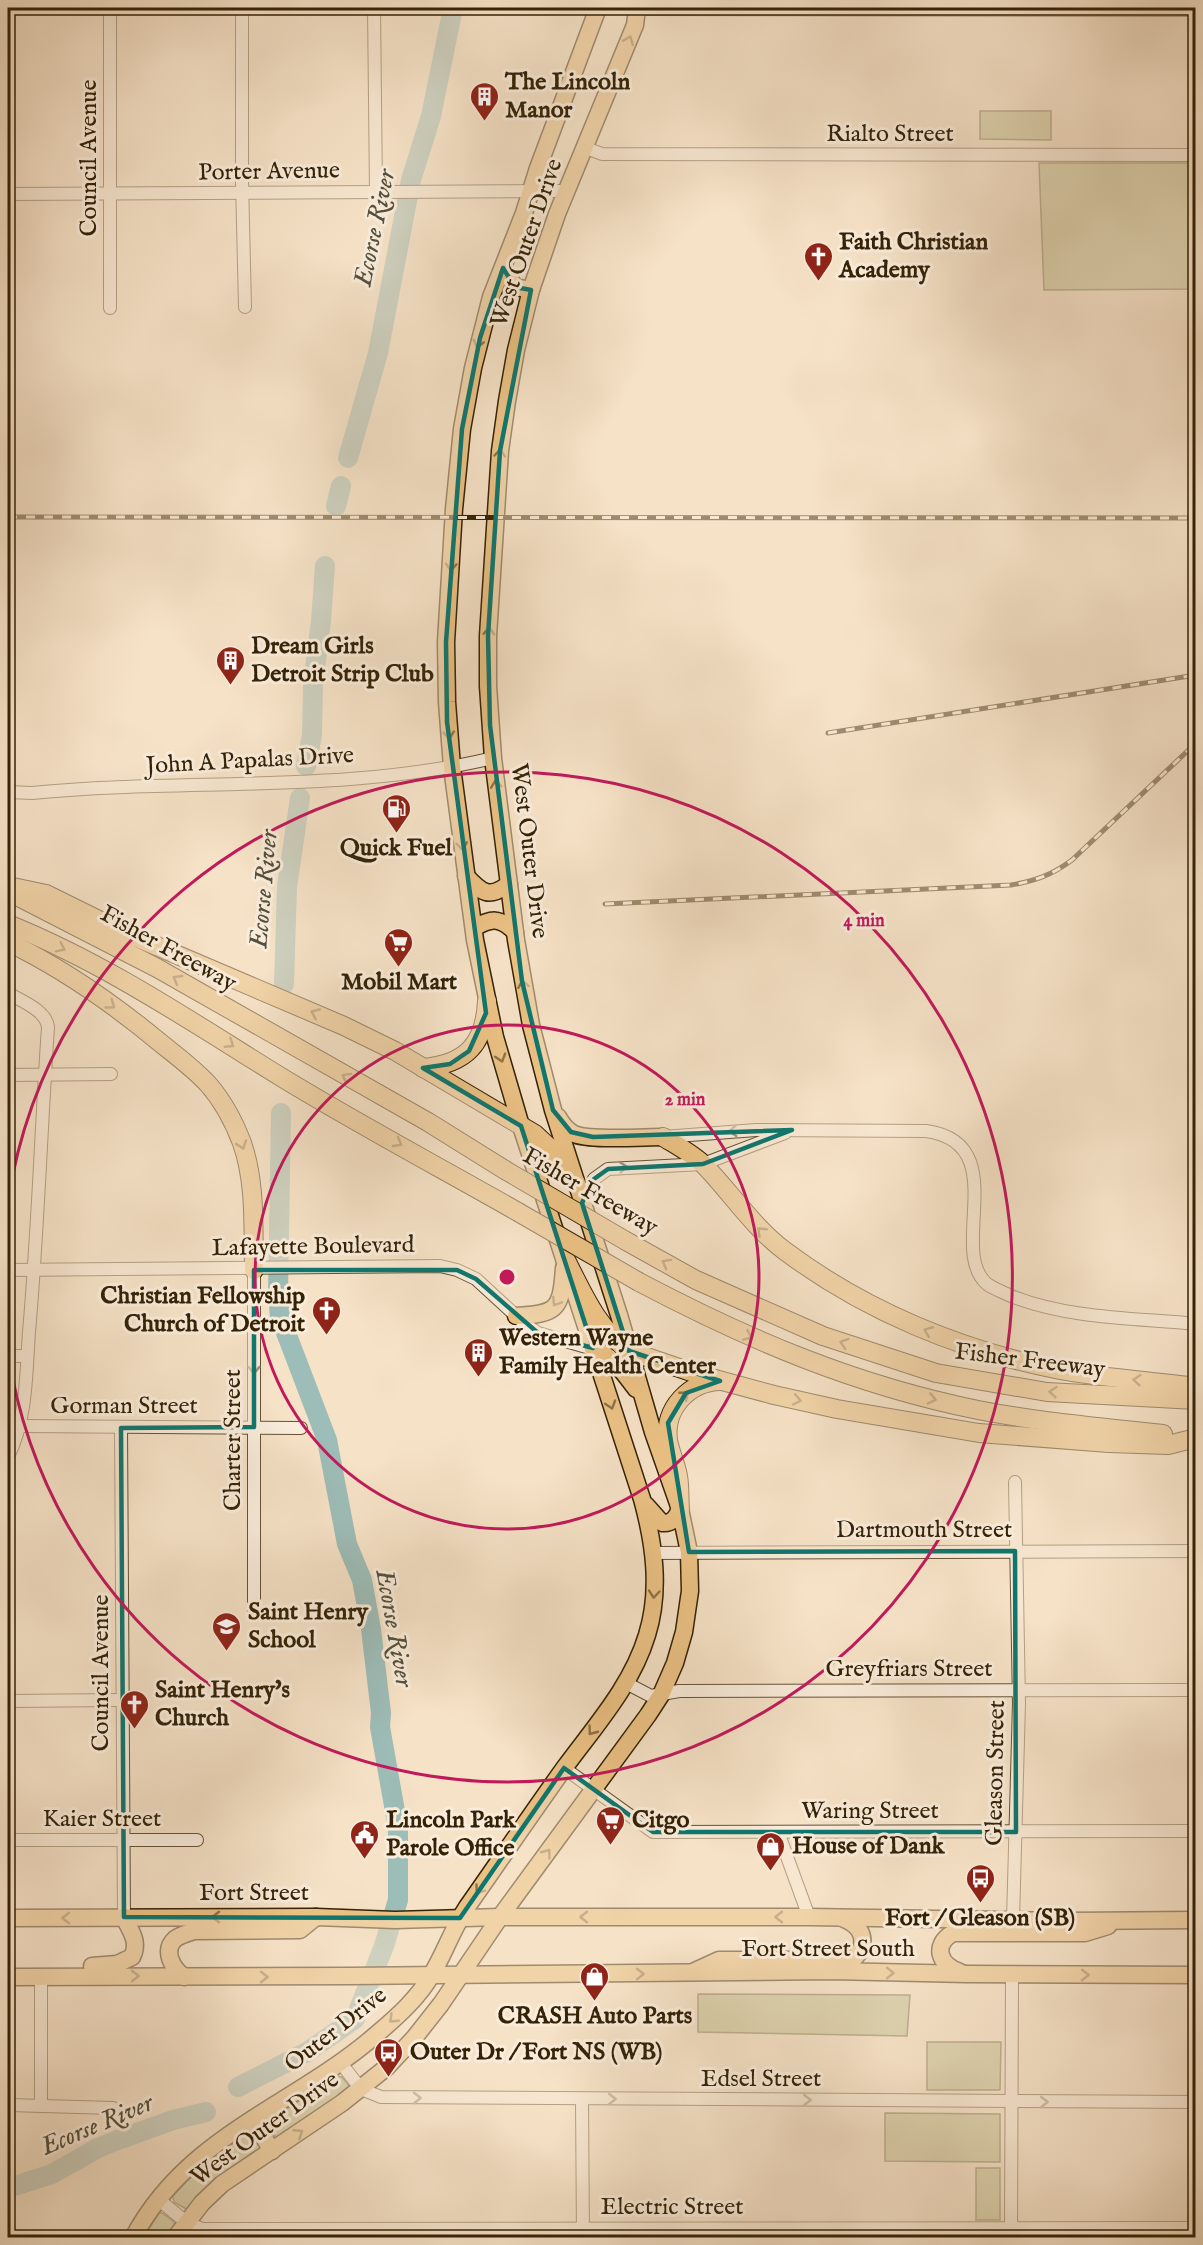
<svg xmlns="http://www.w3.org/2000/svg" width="1203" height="2245" font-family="'IM FELL English',serif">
  <rect width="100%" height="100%" fill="#f6e2c7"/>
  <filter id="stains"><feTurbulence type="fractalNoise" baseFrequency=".00333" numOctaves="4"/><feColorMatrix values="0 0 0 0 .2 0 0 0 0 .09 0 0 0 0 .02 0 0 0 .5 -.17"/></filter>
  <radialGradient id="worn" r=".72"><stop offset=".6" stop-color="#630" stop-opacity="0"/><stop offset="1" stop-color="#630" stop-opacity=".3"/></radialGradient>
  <g fill="#c0c293" stroke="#7a724c" stroke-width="1.5">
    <polygon points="980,111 1051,111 1051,140 980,139"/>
    <polygon points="1039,163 1195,163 1195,289 1044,290"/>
    <polygon points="698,1994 910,1995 907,2036 698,2032"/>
    <polygon points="927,2042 1001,2042 1000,2090 927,2090"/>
    <polygon points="337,2076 342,2077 350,2087 347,2092 277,2139 267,2123 270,2120"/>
    <polygon points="885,2113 1000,2114 1000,2162 885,2161"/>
    <path d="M 250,2132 L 254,2133 L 263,2147 L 188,2210 L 174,2202 L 173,2196 C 195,2170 221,2150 250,2132 Z"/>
    <rect x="976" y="2168" width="24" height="52"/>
    <polygon points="159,2213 162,2213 173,2221 175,2226 168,2237 143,2238"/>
    <polygon points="571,2233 571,2238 195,2238 197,2234"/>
    <polygon points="999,2233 999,2237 665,2238 665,2234"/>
    <polygon points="1023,2234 1195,2234 1196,2237 1023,2238"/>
  </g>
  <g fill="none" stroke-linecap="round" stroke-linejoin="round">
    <g stroke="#9dbdb8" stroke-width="20">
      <polyline points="348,458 378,353 411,180 431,116 453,8"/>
      <polyline points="336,506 341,486"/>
      <polyline points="306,766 312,735 313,684 321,621 325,566"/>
      <polyline points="284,984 287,887 300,798"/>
      <polyline points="238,2087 307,2052 355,2019 384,1946 398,1900 398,1828 380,1727 381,1713 371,1629 362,1580 347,1544 327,1440 280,1317 278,1295 281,1113"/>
      <polyline points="8,2188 52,2174 98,2148 115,2141 173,2120 206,2112"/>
    </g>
    <defs>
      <g id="minor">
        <polyline points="110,8 110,308"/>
        <polyline points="242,8 242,181 245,307"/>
        <polyline points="374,8 376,192"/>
        <polyline points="641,8 650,9 1196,10"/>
        <polyline points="586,148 602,154 1196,155"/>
        <polyline points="8,194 567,191"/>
        <path d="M 8,792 L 32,793 C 185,778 343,794 493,758"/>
        <path d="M 8,993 C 21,1001 46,1010 48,1027 C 41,1128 38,1230 29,1332 C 26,1374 27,1418 8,1457"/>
        <polyline points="8,1075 111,1074"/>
        <path d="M 663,1137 L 756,1130 L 926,1131 C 1014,1143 947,1250 987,1284 C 994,1289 1003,1292 1011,1296 C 1069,1319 1135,1318 1196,1324"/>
        <polyline points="582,1203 594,1179 608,1169 703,1164 785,1133"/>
        <polyline points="8,1270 440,1266 457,1270 476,1279 526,1325 538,1333 593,1349"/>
        <polyline points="254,1270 254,1610"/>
        <polyline points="8,1356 27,1356"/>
        <polyline points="20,1426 301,1428"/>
        <polyline points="121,1428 124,1917"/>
        <polyline points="653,1553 1196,1551"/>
        <polyline points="626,1683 651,1696 679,1691 1196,1690"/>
        <polyline points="8,1701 122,1700"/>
        <polyline points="564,1768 653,1832 1196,1831"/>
        <polyline points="778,1832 809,1917"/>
        <polyline points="8,1840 197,1840"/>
        <polyline points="1013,1920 1019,1703 1015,1482"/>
        <polyline points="340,2062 361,2089 381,2097 1196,2102"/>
        <polyline points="582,2099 583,2238"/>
        <polyline points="8,2105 113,2108"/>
        <polyline points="41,2105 41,1976"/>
        <polyline points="158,2199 186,2222 202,2229 1196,2228"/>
        <polyline points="1011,2238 1012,1975"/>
      </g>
      <g id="major">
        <polyline points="503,268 515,287 531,290"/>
        <path d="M 466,876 C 482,893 489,899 509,884"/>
        <path d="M 474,928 C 491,918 500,917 515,932"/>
        <path d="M 558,1117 C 562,1124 566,1130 574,1134 C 590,1141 643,1137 663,1137"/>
        <path d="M 516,1316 C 558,1314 561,1309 564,1268"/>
        <path d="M 593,1349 C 613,1355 624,1374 636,1389"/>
        <path d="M 646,1505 L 662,1523 C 672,1524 676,1518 680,1509"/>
        <polyline points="8,1918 316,1917 395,1920 500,1917 809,1917 1070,1921 1196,1920"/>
        <path d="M 92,1966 L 117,1964 L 132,1957 C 140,1941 130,1931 124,1917"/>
        <path d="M 695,1971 L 719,1960 L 853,1960 L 861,1950 C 866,1933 857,1924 842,1918"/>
        <path d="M 960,1972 C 939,1965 932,1945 953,1933 L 1085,1933 L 1108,1926"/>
        <polyline points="8,1977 351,1976 832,1971 967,1974 1196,1975"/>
        <path d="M 184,1977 C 173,1969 162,1951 175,1939 C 180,1935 188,1933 194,1931 L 300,1930 L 316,1917"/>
        <polyline points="253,2119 272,2151"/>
        <path d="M 133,2238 C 188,2134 295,2106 378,2033 C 398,2016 419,1997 432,1974 C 445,1952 453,1928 467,1907 C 500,1860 532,1813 565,1767 C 596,1725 632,1685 647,1635 C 661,1590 654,1543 642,1499 L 521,1126 L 495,1037 L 475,940 L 452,767 L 447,702 L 446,642 L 454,509 L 462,429 L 473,368 L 491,297 L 524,213 L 538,168 L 598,8"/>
        <polyline points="175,2238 202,2203 222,2184 342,2103 387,2067 415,2037 441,2004 500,1917 648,1715 661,1695 675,1663 684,1632 690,1591 689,1552 680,1509 653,1432 619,1315 553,1110 531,1025 516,940 493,758 488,686 488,636 500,451 507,401 516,350 531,290 557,214 635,25 637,8"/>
      </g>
      <g id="highway">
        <polyline points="8,886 46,894 119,930 344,1026 395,1051 535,1134 549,1147 576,1183"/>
        <polyline points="13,894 157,968 428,1122 505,1170"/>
        <path d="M 8,924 C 105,963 192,1022 281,1077 C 358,1124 439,1167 518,1212"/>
        <path d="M 8,942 C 64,969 115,1005 163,1045 C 178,1057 194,1069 208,1084 C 223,1101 234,1122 242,1143 C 256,1183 253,1228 254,1270"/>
        <path d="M 423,1068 C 466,1064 485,1044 487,1001"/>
        <path d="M 663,1137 C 676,1145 693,1154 704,1165 C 732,1194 753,1227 785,1251 C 865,1311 962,1351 1060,1370 C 1105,1378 1150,1381 1196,1387"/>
        <polyline points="626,1241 696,1280 823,1336 936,1373 1047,1392 1196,1400"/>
        <path d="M 565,1258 C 583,1293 597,1328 629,1351 L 700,1375 L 774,1395 L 837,1409 L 979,1433 L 1109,1443 L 1168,1445 L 1196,1438"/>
        <path d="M 639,1282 C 749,1340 855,1385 978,1410 C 1039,1422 1101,1427 1163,1434"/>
        <path d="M 680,1509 C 679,1498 680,1487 678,1476 C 676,1464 670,1452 668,1440 C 664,1408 689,1382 720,1381"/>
      </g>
    </defs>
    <use href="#minor" stroke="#645236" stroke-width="14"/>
    <use href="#major" stroke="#342206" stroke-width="19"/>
    <use href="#highway" stroke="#342206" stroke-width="20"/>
    <use href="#minor" stroke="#f9ecdb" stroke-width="12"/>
    <use href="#major" stroke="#ebc184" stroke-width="16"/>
    <use href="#highway" stroke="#ebc184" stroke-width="18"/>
    <defs>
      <g id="rail">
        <polyline points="8,517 1196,518"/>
        <polyline points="828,733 1196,675"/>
        <path d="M 605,904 L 1011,885 C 1035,881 1052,875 1072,860 L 1196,743"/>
      </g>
    </defs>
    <use href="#rail" stroke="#342206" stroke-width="5"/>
    <use href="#rail" stroke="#f9ecdb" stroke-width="3" stroke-dasharray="9" stroke-linecap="butt"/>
    <defs>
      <g id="highway-bridge">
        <polyline points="505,1170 626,1241"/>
        <polyline points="518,1212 639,1282"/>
      </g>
    </defs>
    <use href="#highway-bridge" stroke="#342206" stroke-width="20" stroke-linecap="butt"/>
    <use href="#highway-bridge" stroke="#ebc184" stroke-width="18"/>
  </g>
  <defs><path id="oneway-chevron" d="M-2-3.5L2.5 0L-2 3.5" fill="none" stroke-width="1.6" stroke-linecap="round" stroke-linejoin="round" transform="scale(1.5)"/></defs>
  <g stroke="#907245">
    <use href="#oneway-chevron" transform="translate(629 40) rotate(-68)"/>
    <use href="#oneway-chevron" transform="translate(478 344) rotate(104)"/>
    <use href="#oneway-chevron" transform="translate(500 453) rotate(-85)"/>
    <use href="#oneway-chevron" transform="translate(451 567) rotate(94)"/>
    <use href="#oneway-chevron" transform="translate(489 631) rotate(-87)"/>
    <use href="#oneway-chevron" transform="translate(449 735) rotate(84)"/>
    <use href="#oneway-chevron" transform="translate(496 784) rotate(-97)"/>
    <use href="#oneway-chevron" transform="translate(462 846) rotate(83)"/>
    <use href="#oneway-chevron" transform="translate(61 948) rotate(26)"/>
    <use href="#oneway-chevron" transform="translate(177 979) rotate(-150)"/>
    <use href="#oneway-chevron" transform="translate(523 984) rotate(-100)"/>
    <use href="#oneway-chevron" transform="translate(111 1005) rotate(36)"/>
    <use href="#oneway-chevron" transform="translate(315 1013) rotate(-156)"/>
    <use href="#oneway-chevron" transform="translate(230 1044) rotate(33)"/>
    <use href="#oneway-chevron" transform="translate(501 1058) rotate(73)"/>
    <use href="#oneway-chevron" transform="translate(346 1077) rotate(-151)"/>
    <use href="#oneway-chevron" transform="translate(398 1143) rotate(30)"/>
    <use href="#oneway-chevron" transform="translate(242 1145) rotate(71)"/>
    <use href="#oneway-chevron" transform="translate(761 1231) rotate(-136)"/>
    <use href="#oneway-chevron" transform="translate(666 1263) rotate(-151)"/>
    <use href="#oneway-chevron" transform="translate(556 1302) rotate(123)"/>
    <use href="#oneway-chevron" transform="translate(928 1331) rotate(-158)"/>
    <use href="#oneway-chevron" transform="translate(748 1336) rotate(23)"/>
    <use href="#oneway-chevron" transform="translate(844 1343) rotate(-162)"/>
    <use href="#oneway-chevron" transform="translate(1137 1380) rotate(-175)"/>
    <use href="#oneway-chevron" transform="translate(1053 1392) rotate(-175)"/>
    <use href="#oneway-chevron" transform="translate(685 1395) rotate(-39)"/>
    <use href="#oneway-chevron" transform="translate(932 1399) rotate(13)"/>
    <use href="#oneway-chevron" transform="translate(797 1400) rotate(12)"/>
    <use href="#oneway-chevron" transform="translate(611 1405) rotate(72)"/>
    <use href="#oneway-chevron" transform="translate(654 1594) rotate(95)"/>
    <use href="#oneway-chevron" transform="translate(592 1731) rotate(127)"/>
    <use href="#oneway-chevron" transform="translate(547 1853) rotate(-53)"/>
    <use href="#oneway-chevron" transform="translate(479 1890) rotate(125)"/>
    <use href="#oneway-chevron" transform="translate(216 1917) rotate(-180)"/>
    <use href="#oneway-chevron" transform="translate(584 1917) rotate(180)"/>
    <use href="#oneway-chevron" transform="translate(779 1917) rotate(180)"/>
    <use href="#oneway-chevron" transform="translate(66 1918) rotate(180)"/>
    <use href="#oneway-chevron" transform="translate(890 1973) rotate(1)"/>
    <use href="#oneway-chevron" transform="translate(640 1974)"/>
    <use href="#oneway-chevron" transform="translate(1085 1975)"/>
    <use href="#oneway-chevron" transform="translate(135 1976)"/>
    <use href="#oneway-chevron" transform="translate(264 1977)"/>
    <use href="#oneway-chevron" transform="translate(393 2019) rotate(137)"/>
    <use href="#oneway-chevron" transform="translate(299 2133) rotate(-33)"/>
  </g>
  <g stroke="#a0917b">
    <use href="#oneway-chevron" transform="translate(733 1131) rotate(177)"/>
    <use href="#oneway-chevron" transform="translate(623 1167) rotate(-6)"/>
    <use href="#oneway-chevron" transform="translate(254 1370) rotate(90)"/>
    <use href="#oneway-chevron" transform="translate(417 2098)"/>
    <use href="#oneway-chevron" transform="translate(612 2099)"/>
    <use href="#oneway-chevron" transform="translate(807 2100)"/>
    <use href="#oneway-chevron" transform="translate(1044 2102)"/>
  </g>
  <path d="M0 0H1203V2245H0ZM 503,268 L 515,287 L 531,290 L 500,451 L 488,636 L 490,725 L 522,981 L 553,1110 L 571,1132 L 593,1137 L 792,1130 L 703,1164 L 608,1169 L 594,1179 L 582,1203 L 629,1351 L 720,1381 L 686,1393 L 668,1423 L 689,1552 L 1015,1551 L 1016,1832 L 653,1832 L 564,1768 L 460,1918 L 124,1917 L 121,1428 L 254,1427 L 254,1270 L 457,1270 L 476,1279 L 538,1333 L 593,1348 L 521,1126 L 423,1068 L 450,1064 L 469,1051 L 486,1013 L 447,722 L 446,642 L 462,429 L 480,338 Z" fill="#f6e2c7" fill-opacity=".55" fill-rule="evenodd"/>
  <path fill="none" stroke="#0f766e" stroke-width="4.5" stroke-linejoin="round" d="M 503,268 L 515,287 L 531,290 L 500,451 L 488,636 L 490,725 L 522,981 L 553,1110 L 571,1132 L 593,1137 L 792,1130 L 703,1164 L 608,1169 L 594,1179 L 582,1203 L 629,1351 L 720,1381 L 686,1393 L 668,1423 L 689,1552 L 1015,1551 L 1016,1832 L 653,1832 L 564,1768 L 460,1918 L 124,1917 L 121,1428 L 254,1427 L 254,1270 L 457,1270 L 476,1279 L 538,1333 L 593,1348 L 521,1126 L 423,1068 L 450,1064 L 469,1051 L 486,1013 L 447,722 L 446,642 L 462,429 L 480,338 Z"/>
  <g fill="none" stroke="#c2185b" stroke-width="3">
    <circle cx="507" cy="1277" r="252"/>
    <path d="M8 1202A505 505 0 1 1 8 1352"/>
  </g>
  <defs>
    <symbol id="building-pin" viewBox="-11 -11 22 30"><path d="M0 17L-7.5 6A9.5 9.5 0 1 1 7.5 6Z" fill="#8f2418" stroke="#f9ecdb"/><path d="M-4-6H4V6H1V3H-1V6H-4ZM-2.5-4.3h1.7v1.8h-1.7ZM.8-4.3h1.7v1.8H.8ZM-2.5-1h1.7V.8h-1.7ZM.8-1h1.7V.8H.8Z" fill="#fff"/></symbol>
    <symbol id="church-pin" viewBox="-11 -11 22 30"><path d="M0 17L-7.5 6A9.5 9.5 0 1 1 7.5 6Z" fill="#8f2418" stroke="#f9ecdb"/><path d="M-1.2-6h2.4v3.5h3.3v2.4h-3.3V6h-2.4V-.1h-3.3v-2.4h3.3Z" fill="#fff"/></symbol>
    <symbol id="fuel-pin" viewBox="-11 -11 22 30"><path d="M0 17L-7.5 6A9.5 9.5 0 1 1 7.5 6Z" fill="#8f2418" stroke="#f9ecdb"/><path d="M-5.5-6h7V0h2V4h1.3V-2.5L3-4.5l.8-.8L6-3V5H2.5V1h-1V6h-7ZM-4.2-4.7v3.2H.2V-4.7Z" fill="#fff"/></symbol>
    <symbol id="supermarket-pin" viewBox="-11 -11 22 30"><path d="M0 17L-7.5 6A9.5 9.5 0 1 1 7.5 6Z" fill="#8f2418" stroke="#f9ecdb"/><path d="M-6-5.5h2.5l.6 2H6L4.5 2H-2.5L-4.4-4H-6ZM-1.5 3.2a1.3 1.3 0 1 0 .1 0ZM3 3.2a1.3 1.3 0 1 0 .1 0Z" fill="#fff"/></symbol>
    <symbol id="school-pin" viewBox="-11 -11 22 30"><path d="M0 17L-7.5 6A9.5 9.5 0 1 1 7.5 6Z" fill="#8f2418" stroke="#f9ecdb"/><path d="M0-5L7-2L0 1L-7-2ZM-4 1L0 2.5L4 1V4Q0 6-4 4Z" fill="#fff"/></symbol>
    <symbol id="civic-pin" viewBox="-11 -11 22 30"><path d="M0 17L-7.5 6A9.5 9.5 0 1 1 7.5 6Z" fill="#8f2418" stroke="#f9ecdb"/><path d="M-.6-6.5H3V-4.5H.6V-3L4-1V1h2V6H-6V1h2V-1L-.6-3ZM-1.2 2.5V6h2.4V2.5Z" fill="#fff"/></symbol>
    <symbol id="shop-pin" viewBox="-11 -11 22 30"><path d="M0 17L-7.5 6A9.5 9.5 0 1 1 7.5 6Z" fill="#8f2418" stroke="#f9ecdb"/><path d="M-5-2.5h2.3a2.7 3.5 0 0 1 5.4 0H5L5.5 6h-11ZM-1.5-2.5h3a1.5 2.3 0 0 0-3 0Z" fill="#fff"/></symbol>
    <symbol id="bus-pin" viewBox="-11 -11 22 30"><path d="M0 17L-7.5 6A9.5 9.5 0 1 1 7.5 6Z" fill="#8f2418" stroke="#f9ecdb"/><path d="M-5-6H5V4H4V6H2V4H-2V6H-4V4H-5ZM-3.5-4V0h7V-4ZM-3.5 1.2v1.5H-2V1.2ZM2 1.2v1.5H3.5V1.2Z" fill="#fff"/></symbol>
  </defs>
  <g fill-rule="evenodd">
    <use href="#building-pin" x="468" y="80" width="33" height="45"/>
    <use href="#church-pin" x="802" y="240" width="33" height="45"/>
    <use href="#building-pin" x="214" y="644" width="33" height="45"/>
    <use href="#fuel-pin" x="380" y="792" width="33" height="45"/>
    <use href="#supermarket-pin" x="382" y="926" width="33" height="45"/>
    <use href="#church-pin" x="310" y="1294" width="33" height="45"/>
    <use href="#building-pin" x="462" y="1336" width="33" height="45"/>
    <use href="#school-pin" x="210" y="1610" width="33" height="45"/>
    <use href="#church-pin" x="118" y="1688" width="33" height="45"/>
    <use href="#supermarket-pin" x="594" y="1804" width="33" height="45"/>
    <use href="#civic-pin" x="348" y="1818" width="33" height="45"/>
    <use href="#shop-pin" x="754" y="1830" width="33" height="45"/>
    <use href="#bus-pin" x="964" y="1862" width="33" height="45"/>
    <use href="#shop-pin" x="578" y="1960" width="33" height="45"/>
    <use href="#bus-pin" x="372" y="2036" width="33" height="45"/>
  </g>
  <g text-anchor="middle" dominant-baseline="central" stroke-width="6" stroke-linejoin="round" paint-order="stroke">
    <g font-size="24" font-weight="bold" fill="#342206" stroke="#f9ecdb" text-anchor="start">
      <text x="505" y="82">The Lincoln<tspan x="505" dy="28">Manor</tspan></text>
      <text x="839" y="242">Faith Christian<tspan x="839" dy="28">Academy</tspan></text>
      <text x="251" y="646">Dream Girls<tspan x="251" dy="28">Detroit Strip Club</tspan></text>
      <text x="396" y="848" text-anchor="middle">Quick Fuel</text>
      <text x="399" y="982" text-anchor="middle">Mobil Mart</text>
      <text x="305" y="1296" text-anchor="end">Christian Fellowship<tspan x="305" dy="28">Church of Detroit</tspan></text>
      <text x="499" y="1338">Western Wayne<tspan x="499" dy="28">Family Health Center</tspan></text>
      <text x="248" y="1612">Saint Henry<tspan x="248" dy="28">School</tspan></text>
      <text x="155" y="1690">Saint Henry's<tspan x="155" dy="28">Church</tspan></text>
      <text x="386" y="1820">Lincoln Park<tspan x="386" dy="28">Parole Office</tspan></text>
      <text x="632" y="1820">Citgo</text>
      <text x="792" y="1846">House of Dank</text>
      <text x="980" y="1918" text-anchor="middle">Fort / Gleason (SB)</text>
      <text x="595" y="2016" text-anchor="middle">CRASH Auto Parts</text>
      <text x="410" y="2052">Outer Dr / Fort NS (WB)</text>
    </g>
    <g font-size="24" fill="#342206" stroke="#f9ecdb">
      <text x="890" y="134">Rialto Street</text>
      <text transform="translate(89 158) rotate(-90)">Council Avenue</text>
      <text transform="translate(269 172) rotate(-1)">Porter Avenue</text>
      <text transform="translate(527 243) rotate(-71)">West Outer Drive</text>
      <text transform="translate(250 761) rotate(-3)">John A Papalas Drive</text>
      <text transform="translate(529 851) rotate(83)">West Outer Drive</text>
      <text transform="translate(168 949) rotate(29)">Fisher Freeway</text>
      <text transform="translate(590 1192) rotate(30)">Fisher Freeway</text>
      <text transform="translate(313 1247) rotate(-1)">Lafayette Boulevard</text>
      <text transform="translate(1030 1361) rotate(7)">Fisher Freeway</text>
      <text x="124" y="1406">Gorman Street</text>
      <text transform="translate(233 1440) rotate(-90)">Charter Street</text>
      <text x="924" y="1530">Dartmouth Street</text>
      <text x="909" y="1669">Greyfriars Street</text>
      <text transform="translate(101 1673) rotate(-90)">Council Avenue</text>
      <text transform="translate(996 1773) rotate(-89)">Gleason Street</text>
      <text x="870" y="1811">Waring Street</text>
      <text x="102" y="1819">Kaier Street</text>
      <text x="254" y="1893">Fort Street</text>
      <text x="828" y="1949">Fort Street South</text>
      <text transform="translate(336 2030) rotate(-38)">Outer Drive</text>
      <text x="761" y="2079">Edsel Street</text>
      <text transform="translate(265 2129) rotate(-36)">West Outer Drive</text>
      <text x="672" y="2207">Electric Street</text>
    </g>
    <g font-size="26" font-style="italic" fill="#54503b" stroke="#f9ecdb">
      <text transform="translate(375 228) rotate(-78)">Ecorse River</text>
      <text transform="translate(264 889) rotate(-85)">Ecorse River</text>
      <text transform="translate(394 1628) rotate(80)">Ecorse River</text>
      <text transform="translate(97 2125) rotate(-23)">Ecorse River</text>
    </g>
  </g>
  <circle cx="507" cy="1277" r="9" fill="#c2185b" stroke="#f9ecdb" stroke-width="3"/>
  <g font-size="18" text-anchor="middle" font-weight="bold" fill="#c2185b" stroke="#f9ecdb" stroke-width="6" stroke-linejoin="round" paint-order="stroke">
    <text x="864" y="926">4 min</text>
    <text x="685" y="1105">2 min</text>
  </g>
  <rect width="1203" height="2245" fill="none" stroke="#f6e2c7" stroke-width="30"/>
  <rect x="9" y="9" width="1185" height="2227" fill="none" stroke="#342206" stroke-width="3"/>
  <rect x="15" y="15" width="1173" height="2215" fill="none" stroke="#342206" stroke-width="1.5"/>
  <rect width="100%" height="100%" filter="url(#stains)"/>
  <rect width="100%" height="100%" fill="url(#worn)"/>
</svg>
